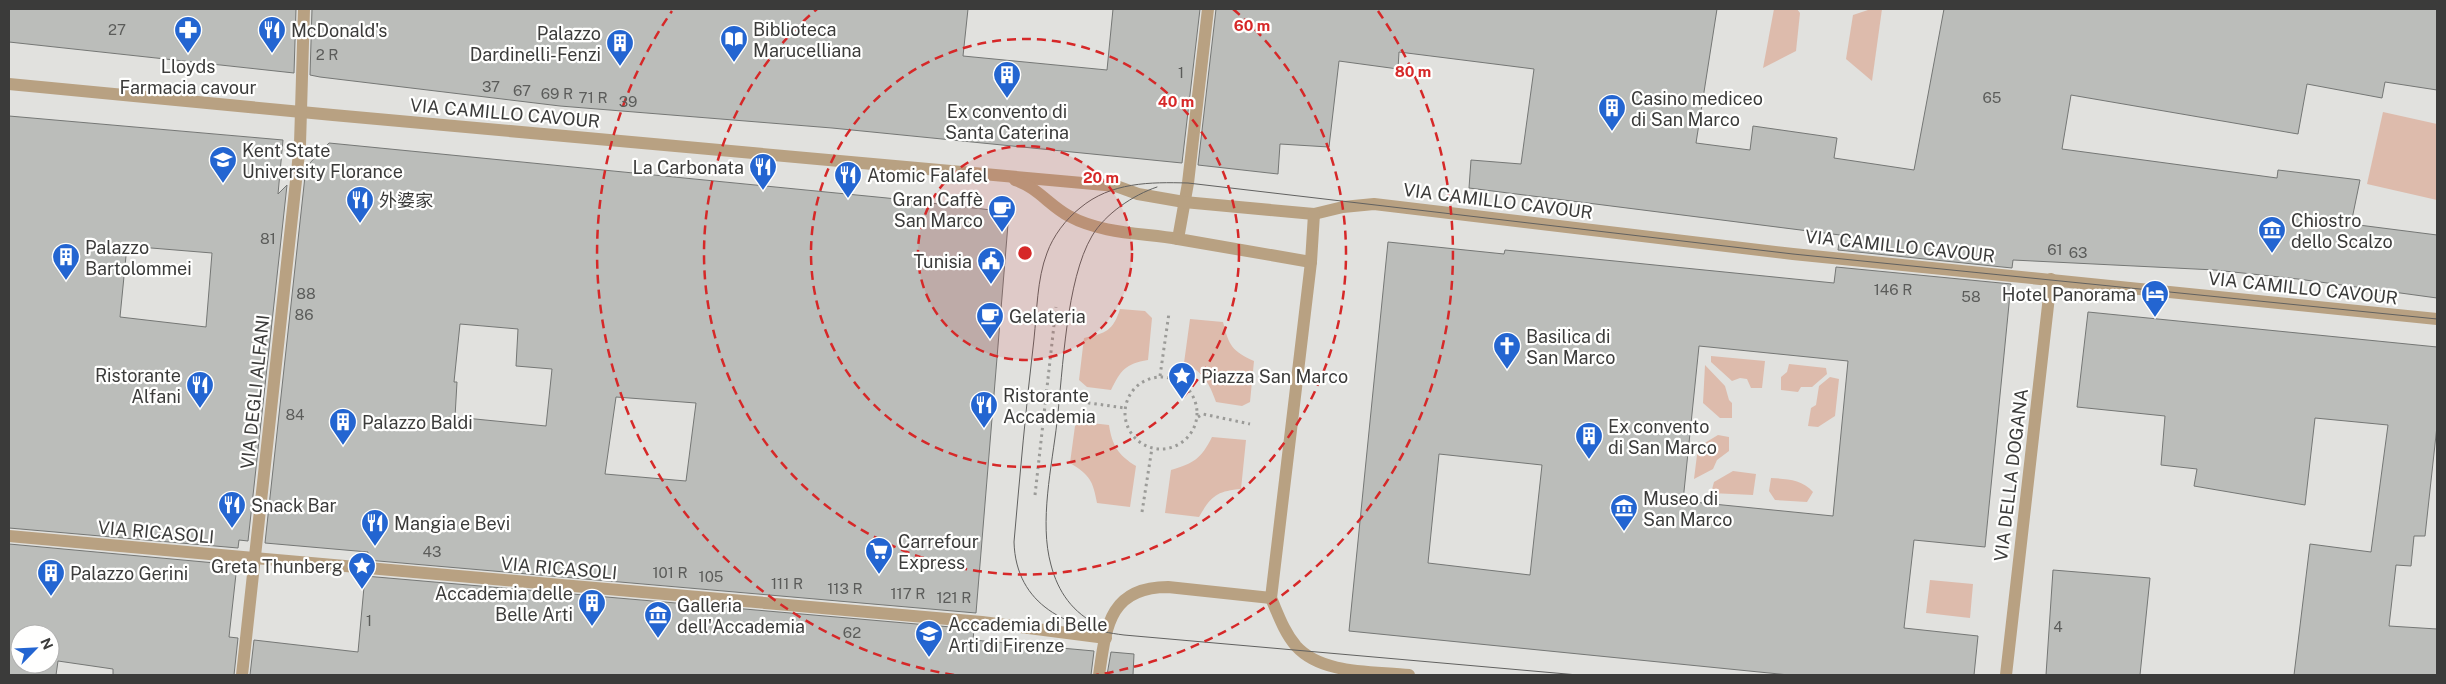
<svg xmlns="http://www.w3.org/2000/svg" width="2446" height="684" font-family="'Public Sans','Noto Sans SC',sans-serif">
  <rect width="100%" height="100%" fill="#e1e1de"/>
  <g fill="#ddbbac">
    <polygon points="1774,9 1797,9 1800,13 1796,51 1763,68"/>
    <polygon points="1871,9 1882,9 1872,81 1846,59 1853,15"/>
    <polygon points="2383,112 2437,124 2437,200 2367,184"/>
    <path d="M 1120,309 L 1145,311 L 1152,318 L 1148,360 C 1125,364 1121,370 1111,390 L 1087,387 L 1079,380 L 1084,338 C 1106,333 1113,331 1120,309 Z"/>
    <path d="M 1190,319 L 1223,322 C 1229,346 1232,351 1254,361 L 1250,402 L 1242,406 L 1216,402 C 1209,382 1203,372 1184,363 Z"/>
    <polygon points="1711,356 1765,361 1762,388 1751,388 1747,379 1740,378 1732,381 1711,362"/>
    <polygon points="1789,364 1826,368 1827,374 1812,387 1801,387 1798,392 1781,390 1781,377 1787,372"/>
    <polygon points="1705,365 1725,386 1729,400 1732,403 1732,418 1720,418 1703,403"/>
    <polygon points="1830,377 1839,379 1835,416 1818,427 1808,426 1811,408 1816,405 1819,386"/>
    <path d="M 1082,422 L 1109,425 C 1112,445 1118,455 1136,466 L 1130,507 L 1097,503 C 1093,481 1090,475 1070,463 L 1075,426 Z"/>
    <polygon points="1718,435 1729,437 1729,451 1717,460 1713,469 1694,479 1698,447"/>
    <path d="M 1212,437 L 1246,440 L 1241,489 C 1217,491 1211,496 1199,517 L 1165,513 L 1171,470 C 1194,463 1201,459 1212,437 Z"/>
    <polygon points="1733,471 1756,474 1753,495 1711,493 1714,482"/>
    <path d="M 1771,478 C 1787,479 1802,479 1813,492 L 1807,502 L 1775,500 L 1769,491 Z"/>
    <polygon points="1930,580 1973,584 1970,618 1926,613"/>
  </g>
  <g fill="#bbbdba" stroke="#757775" fill-rule="evenodd">
    <polygon points="9,9 296,9 294,73 9,42"/>
    <polygon points="312,9 968,9 963,56 1107,70 1113,9 1200,9 1182,163 832,128 560,106 320,77 310,75"/>
    <polygon points="1216,9 1717,9 1696,143 1750,150 1753,126 1837,138 1834,158 1914,170 1944,9 2437,9 2437,90 2385,82 2382,98 2307,84 2298,134 2071,95 2062,149 2277,178 2278,170 2360,180 2351,224 2437,235 2437,298 2298,279 2215,270 2013,260 2012,268 1838,250 1840,235 1469,188 1471,160 1521,164 1534,69 1399,52 1398,69 1339,61 1329,147 1280,144 1278,174 1198,165"/>
    <path d="M 9,116 L 283,140 L 278,194 L 287,185 L 248,541 L 239,540 L 238,548 L 9,528 ZM 127,246 L 212,253 L 206,327 L 120,317 Z"/>
    <path d="M 329,143 L 887,198 L 1009,212 L 976,613 L 367,560 L 368,552 L 265,543 L 306,167 ZM 460,324 L 518,329 L 516,366 L 552,369 L 546,426 L 455,417 L 457,382 L 454,382 ZM 616,397 L 696,403 L 686,481 L 605,474 Z"/>
    <path d="M 1388,242 L 1504,254 L 1505,250 L 1834,283 L 1836,267 L 2011,284 L 1985,547 L 1914,540 L 1904,628 L 1978,636 L 1974,675 L 1789,675 L 1349,631 ZM 1699,346 L 1848,361 L 1833,516 L 1683,501 ZM 1439,454 L 1542,465 L 1530,575 L 1428,563 Z"/>
    <polygon points="2088,312 2437,347 2437,426 2425,536 2414,536 2411,566 2396,565 2389,626 2437,629 2437,675 2294,675 2310,544 2371,552 2388,425 2315,418 2305,505 2194,486 2197,469 2161,465 2165,416 2077,407"/>
    <path d="M 9,544 L 237,565 L 229,637 L 238,638 L 234,675 L 113,675 L 113,669 L 58,661 L 56,675 L 9,675 ZM 20,634 L 50,634 L 50,664 L 20,664 Z"/>
    <polygon points="2053,570 2150,578 2140,675 2046,675"/>
    <polygon points="365,576 974,629 973,640 1094,651 1091,675 250,675 254,640 358,652"/>
    <polygon points="1111,652 1134,654 1133,675 1107,675"/>
  </g>
  <g fill="none" stroke-linecap="round" stroke-linejoin="round">
    <g stroke="#9b9b98" stroke-width="3" stroke-dasharray="2.5 4" stroke-linecap="butt">
      <polyline points="1160,376 1169,313"/>
      <circle cx="1161" cy="413" r="36"/>
      <polyline points="1075,401 1125,408"/>
      <polyline points="1198,417 1203,414 1250,424"/>
      <polyline points="1035,495 1056,307"/>
      <polyline points="1142,512 1152,448"/>
    </g>
    <g stroke="#b8a182" stroke-width="12">
      <polyline points="9,84 333,115 1116,186 1138,194 1184,202"/>
      <path d="M 1015,180 C 1037,187 1050,206 1069,216 C 1102,234 1143,233 1178,239"/>
      <polyline points="254,558 982,622 1106,638"/>
    </g>
    <g stroke="#b8a182" stroke-width="12">
      <polyline points="1208,9 1188,183 1178,239 1311,262"/>
      <polyline points="1184,202 1314,214 1343,207 1374,204 1793,254 2437,319"/>
      <path d="M 1314,214 L 1311,262 L 1271,598 C 1278,614 1284,632 1296,646 C 1322,675 1374,671 1409,675"/>
      <polyline points="9,536 254,558"/>
      <polyline points="242,675 300,144 304,9"/>
      <path d="M 1099,675 C 1106,627 1109,587 1168,587 L 1271,598"/>
      <polyline points="2006,675 2051,279"/>
    </g>
    <g stroke="#616160" stroke-width="1">
      <path d="M 1098,625 C 1073,613 1058,592 1051,565 C 1039,522 1052,466 1057,422 C 1063,370 1066,280 1092,236 C 1105,214 1133,195 1157,187"/>
      <path d="M 1578,675 L 1124,635 C 1068,628 1016,606 1014,542 C 1020,474 1026,406 1034,339 C 1037,311 1037,279 1047,253 C 1053,236 1066,219 1080,208 C 1111,182 1150,182 1188,183 L 1793,254 L 2437,319"/>
    </g>
  </g>
  <circle cx="1025" cy="253" r="107" fill="#d62828" fill-opacity=".12"/>
  <g fill="none" stroke="#d62828" stroke-width="2.5" stroke-dasharray="9 6">
    <circle cx="1025" cy="253" r="107"/>
    <circle cx="1025" cy="253" r="214"/>
    <path d="M1233 9A321 321 0 1 1 817 9"/>
    <path d="M954 675A428 428 0 0 1 672 11M1378 11A428 428 0 0 1 1096 675"/>
  </g>
  <defs>
    <symbol id="pharmacy-pin" viewBox="-11 -11 22 30"><path d="M0 17L-7.5 6A9.5 9.5 0 1 1 7.5 6Z" fill="#2365d1" stroke="#fffffe"/><path d="M-2-6h4v4h4v4h-4v4h-4v-4h-4v-4h4Z" fill="#fff"/></symbol>
    <symbol id="restaurant-pin" viewBox="-11 -11 22 30"><path d="M0 17L-7.5 6A9.5 9.5 0 1 1 7.5 6Z" fill="#2365d1" stroke="#fffffe"/><path d="M-5-6h1v4h1v-4h1v4h1v-4h1v5L-1.5 .5V6h-2V.5L-5-1ZM5-6V6H3V1.5H1.5Q1.5-4 5-6Z" fill="#fff"/></symbol>
    <symbol id="library-pin" viewBox="-11 -11 22 30"><path d="M0 17L-7.5 6A9.5 9.5 0 1 1 7.5 6Z" fill="#2365d1" stroke="#fffffe"/><path d="M-6-4Q-3-5.5-.7-3.5V5Q-3 3-6 4ZM6-4Q3-5.5 .7-3.5V5Q3 3 6 4Z" fill="#fff"/></symbol>
    <symbol id="building-pin" viewBox="-11 -11 22 30"><path d="M0 17L-7.5 6A9.5 9.5 0 1 1 7.5 6Z" fill="#2365d1" stroke="#fffffe"/><path d="M-4-6H4V6H1V3H-1V6H-4ZM-2.5-4.3h1.7v1.8h-1.7ZM.8-4.3h1.7v1.8H.8ZM-2.5-1h1.7V.8h-1.7ZM.8-1h1.7V.8H.8Z" fill="#fff"/></symbol>
    <symbol id="university-pin" viewBox="-11 -11 22 30"><path d="M0 17L-7.5 6A9.5 9.5 0 1 1 7.5 6Z" fill="#2365d1" stroke="#fffffe"/><path d="M0-5L7-2L0 1L-7-2ZM-4 1L0 2.5L4 1V4Q0 6-4 4Z" fill="#fff"/></symbol>
    <symbol id="cafe-pin" viewBox="-11 -11 22 30"><path d="M0 17L-7.5 6A9.5 9.5 0 1 1 7.5 6Z" fill="#2365d1" stroke="#fffffe"/><path d="M-5.5-4.5H6V0H3Q3 3.5 0 3.5H-2.5Q-5.5 3.5-5.5 0ZM3-3.2v2h1.7v-2ZM-6 4.5H4V6H-6Z" fill="#fff"/></symbol>
    <symbol id="museum-pin" viewBox="-11 -11 22 30"><path d="M0 17L-7.5 6A9.5 9.5 0 1 1 7.5 6Z" fill="#2365d1" stroke="#fffffe"/><path d="M0-6L6-3V-2H-6V-3ZM-5-1h2V3h-2ZM-1-1h2V3h-2ZM3-1h2V3H3ZM-6 4H6V6H-6Z" fill="#fff"/></symbol>
    <symbol id="civic-pin" viewBox="-11 -11 22 30"><path d="M0 17L-7.5 6A9.5 9.5 0 1 1 7.5 6Z" fill="#2365d1" stroke="#fffffe"/><path d="M-.6-6.5H3V-4.5H.6V-3L4-1V1h2V6H-6V1h2V-1L-.6-3ZM-1.2 2.5V6h2.4V2.5Z" fill="#fff"/></symbol>
    <symbol id="hotel-pin" viewBox="-11 -11 22 30"><path d="M0 17L-7.5 6A9.5 9.5 0 1 1 7.5 6Z" fill="#2365d1" stroke="#fffffe"/><path d="M-6-4.5h1.5V1H6V5H4.5V3h-9V5H-6ZM-4 0a1.8 1.8 0 1 1 3.6 0ZM.5 0V-2.5h3Q6-2.5 6 0Z" fill="#fff"/></symbol>
    <symbol id="church-pin" viewBox="-11 -11 22 30"><path d="M0 17L-7.5 6A9.5 9.5 0 1 1 7.5 6Z" fill="#2365d1" stroke="#fffffe"/><path d="M-1.2-6h2.4v3.5h3.3v2.4h-3.3V6h-2.4V-.1h-3.3v-2.4h3.3Z" fill="#fff"/></symbol>
    <symbol id="sight-pin" viewBox="-11 -11 22 30"><path d="M0 17L-7.5 6A9.5 9.5 0 1 1 7.5 6Z" fill="#2365d1" stroke="#fffffe"/><path d="M0-6L1.8-2.2L6-1.7L2.9 1.2L3.7 5.4L0 3.3L-3.7 5.4L-2.9 1.2L-6-1.7L-1.8-2.2Z" fill="#fff"/></symbol>
    <symbol id="supermarket-pin" viewBox="-11 -11 22 30"><path d="M0 17L-7.5 6A9.5 9.5 0 1 1 7.5 6Z" fill="#2365d1" stroke="#fffffe"/><path d="M-6-5.5h2.5l.6 2H6L4.5 2H-2.5L-4.4-4H-6ZM-1.5 3.2a1.3 1.3 0 1 0 .1 0ZM3 3.2a1.3 1.3 0 1 0 .1 0Z" fill="#fff"/></symbol>
  </defs>
  <g fill-rule="evenodd">
    <use href="#pharmacy-pin" x="172" y="14" width="32" height="43"/>
    <use href="#restaurant-pin" x="256" y="14" width="32" height="43"/>
    <use href="#library-pin" x="718" y="23" width="32" height="43"/>
    <use href="#building-pin" x="604" y="27" width="32" height="43"/>
    <use href="#building-pin" x="991" y="59" width="32" height="43"/>
    <use href="#building-pin" x="1596" y="92" width="32" height="43"/>
    <use href="#university-pin" x="207" y="144" width="32" height="43"/>
    <use href="#restaurant-pin" x="747" y="151" width="32" height="43"/>
    <use href="#restaurant-pin" x="832" y="159" width="32" height="43"/>
    <use href="#restaurant-pin" x="344" y="184" width="32" height="43"/>
    <use href="#cafe-pin" x="986" y="193" width="32" height="43"/>
    <use href="#museum-pin" x="2256" y="214" width="32" height="43"/>
    <use href="#building-pin" x="50" y="241" width="32" height="43"/>
    <use href="#civic-pin" x="975" y="245" width="32" height="43"/>
    <use href="#hotel-pin" x="2139" y="278" width="32" height="43"/>
    <use href="#cafe-pin" x="974" y="300" width="32" height="43"/>
    <use href="#church-pin" x="1491" y="330" width="32" height="43"/>
    <use href="#sight-pin" x="1166" y="360" width="32" height="43"/>
    <use href="#restaurant-pin" x="184" y="369" width="32" height="43"/>
    <use href="#restaurant-pin" x="968" y="389" width="32" height="43"/>
    <use href="#building-pin" x="327" y="406" width="32" height="43"/>
    <use href="#building-pin" x="1573" y="420" width="32" height="43"/>
    <use href="#restaurant-pin" x="216" y="489" width="32" height="43"/>
    <use href="#museum-pin" x="1608" y="492" width="32" height="43"/>
    <use href="#restaurant-pin" x="359" y="507" width="32" height="43"/>
    <use href="#supermarket-pin" x="863" y="535" width="32" height="43"/>
    <use href="#sight-pin" x="346" y="550" width="32" height="43"/>
    <use href="#building-pin" x="35" y="557" width="32" height="43"/>
    <use href="#building-pin" x="576" y="587" width="32" height="43"/>
    <use href="#museum-pin" x="642" y="599" width="32" height="43"/>
    <use href="#university-pin" x="913" y="618" width="32" height="43"/>
  </g>
  <g text-anchor="middle" dominant-baseline="central" stroke-width="4.5" stroke-linejoin="round" paint-order="stroke">
    <g font-size="15" fill="#5b5c5a">
      <text x="117" y="29">27</text>
      <text x="327" y="54">2 R</text>
      <text x="1181" y="72">1</text>
      <text x="491" y="86">37</text>
      <text x="522" y="90">67</text>
      <text x="557" y="93">69 R</text>
      <text x="593" y="97">71 R</text>
      <text x="1992" y="97">65</text>
      <text x="628" y="101">39</text>
      <text x="268" y="238">81</text>
      <text x="2055" y="249">61</text>
      <text x="2078" y="252">63</text>
      <text x="1893" y="289">146 R</text>
      <text x="306" y="293">88</text>
      <text x="1971" y="296">58</text>
      <text x="304" y="314">86</text>
      <text x="295" y="414">84</text>
      <text x="432" y="551">43</text>
      <text x="670" y="572">101 R</text>
      <text x="711" y="576">105</text>
      <text x="787" y="583">111 R</text>
      <text x="845" y="588">113 R</text>
      <text x="908" y="593">117 R</text>
      <text x="954" y="597">121 R</text>
      <text x="369" y="620">1</text>
      <text x="2058" y="626">4</text>
      <text x="852" y="632">62</text>
    </g>
    <g font-size="18" fill="#3b3b3a" stroke="#fffffe" text-anchor="start">
      <text x="753" y="29">Biblioteca<tspan x="753" dy="21">Marucelliana</tspan></text>
      <text x="291" y="30">McDonald's</text>
      <text x="601" y="33" text-anchor="end">Palazzo<tspan x="601" dy="21">Dardinelli-Fenzi</tspan></text>
      <text x="188" y="66" text-anchor="middle">Lloyds<tspan x="188" dy="21">Farmacia cavour</tspan></text>
      <text x="1631" y="98">Casino mediceo<tspan x="1631" dy="21">di San Marco</tspan></text>
      <text x="1007" y="111" text-anchor="middle">Ex convento di<tspan x="1007" dy="21">Santa Caterina</tspan></text>
      <text x="242" y="150">Kent State<tspan x="242" dy="21">University Florance</tspan></text>
      <text x="744" y="167" text-anchor="end">La Carbonata</text>
      <text x="867" y="175">Atomic Falafel</text>
      <text x="983" y="199" text-anchor="end">Gran Caffè<tspan x="983" dy="21">San Marco</tspan></text>
      <text x="379" y="200">外婆家</text>
      <text x="2291" y="220">Chiostro<tspan x="2291" dy="21">dello Scalzo</tspan></text>
      <text x="85" y="247">Palazzo<tspan x="85" dy="21">Bartolommei</tspan></text>
      <text x="972" y="261" text-anchor="end">Tunisia</text>
      <text x="2136" y="294" text-anchor="end">Hotel Panorama</text>
      <text x="1009" y="316">Gelateria</text>
      <text x="1526" y="336">Basilica di<tspan x="1526" dy="21">San Marco</tspan></text>
      <text x="181" y="375" text-anchor="end">Ristorante<tspan x="181" dy="21">Alfani</tspan></text>
      <text x="1201" y="376">Piazza San Marco</text>
      <text x="1003" y="395">Ristorante<tspan x="1003" dy="21">Accademia</tspan></text>
      <text x="362" y="422">Palazzo Baldi</text>
      <text x="1608" y="426">Ex convento<tspan x="1608" dy="21">di San Marco</tspan></text>
      <text x="1643" y="498">Museo di<tspan x="1643" dy="21">San Marco</tspan></text>
      <text x="251" y="505">Snack Bar</text>
      <text x="394" y="523">Mangia e Bevi</text>
      <text x="898" y="541">Carrefour<tspan x="898" dy="21">Express</tspan></text>
      <text x="343" y="566" text-anchor="end">Greta Thunberg</text>
      <text x="70" y="573">Palazzo Gerini</text>
      <text x="573" y="593" text-anchor="end">Accademia delle<tspan x="573" dy="21">Belle Arti</tspan></text>
      <text x="677" y="605">Galleria<tspan x="677" dy="21">dell'Accademia</tspan></text>
      <text x="948" y="624">Accademia di Belle<tspan x="948" dy="21">Arti di Firenze</tspan></text>
    </g>
    <g font-size="18" fill="#3b3b3a" stroke="#fffffe">
      <text transform="translate(505 113) rotate(5)">VIA CAMILLO CAVOUR</text>
      <text transform="translate(1498 201) rotate(7)">VIA CAMILLO CAVOUR</text>
      <text transform="translate(1900 246) rotate(6)">VIA CAMILLO CAVOUR</text>
      <text transform="translate(2303 288) rotate(6)">VIA CAMILLO CAVOUR</text>
      <text transform="translate(255 392) rotate(-84)">VIA DEGLI ALFANI</text>
      <text transform="translate(2011 475) rotate(-83)">VIA DELLA DOGANA</text>
      <text transform="translate(156 532) rotate(5)">VIA RICASOLI</text>
      <text transform="translate(559 568) rotate(5)">VIA RICASOLI</text>
    </g>
  </g>
  <circle cx="1025" cy="253" r="8" fill="#d62828" stroke="#fffffe" stroke-width="2.5"/>
  <g font-size="15" text-anchor="middle" font-weight="bold" fill="#d62828" stroke="#fffffe" stroke-width="4.5" stroke-linejoin="round" paint-order="stroke">
    <text x="1252" y="31">60 m</text>
    <text x="1413" y="77">80 m</text>
    <text x="1176" y="107">40 m</text>
    <text x="1101" y="183">20 m</text>
  </g>
  <rect width="2446" height="684" fill="none" stroke="#3b3b3a" stroke-width="20"/>
  <g transform="translate(35 649) rotate(66)"><circle r="24" fill="#fffffe" stroke="#b1b1b0"/>
  <path d="M0-4L9 19L0 12L-9 19Z" fill="#2365d1"/>
  <text y="-8" font-size="14" font-weight="bold" text-anchor="middle" fill="#3b3b3a">N</text>
  </g>
</svg>
